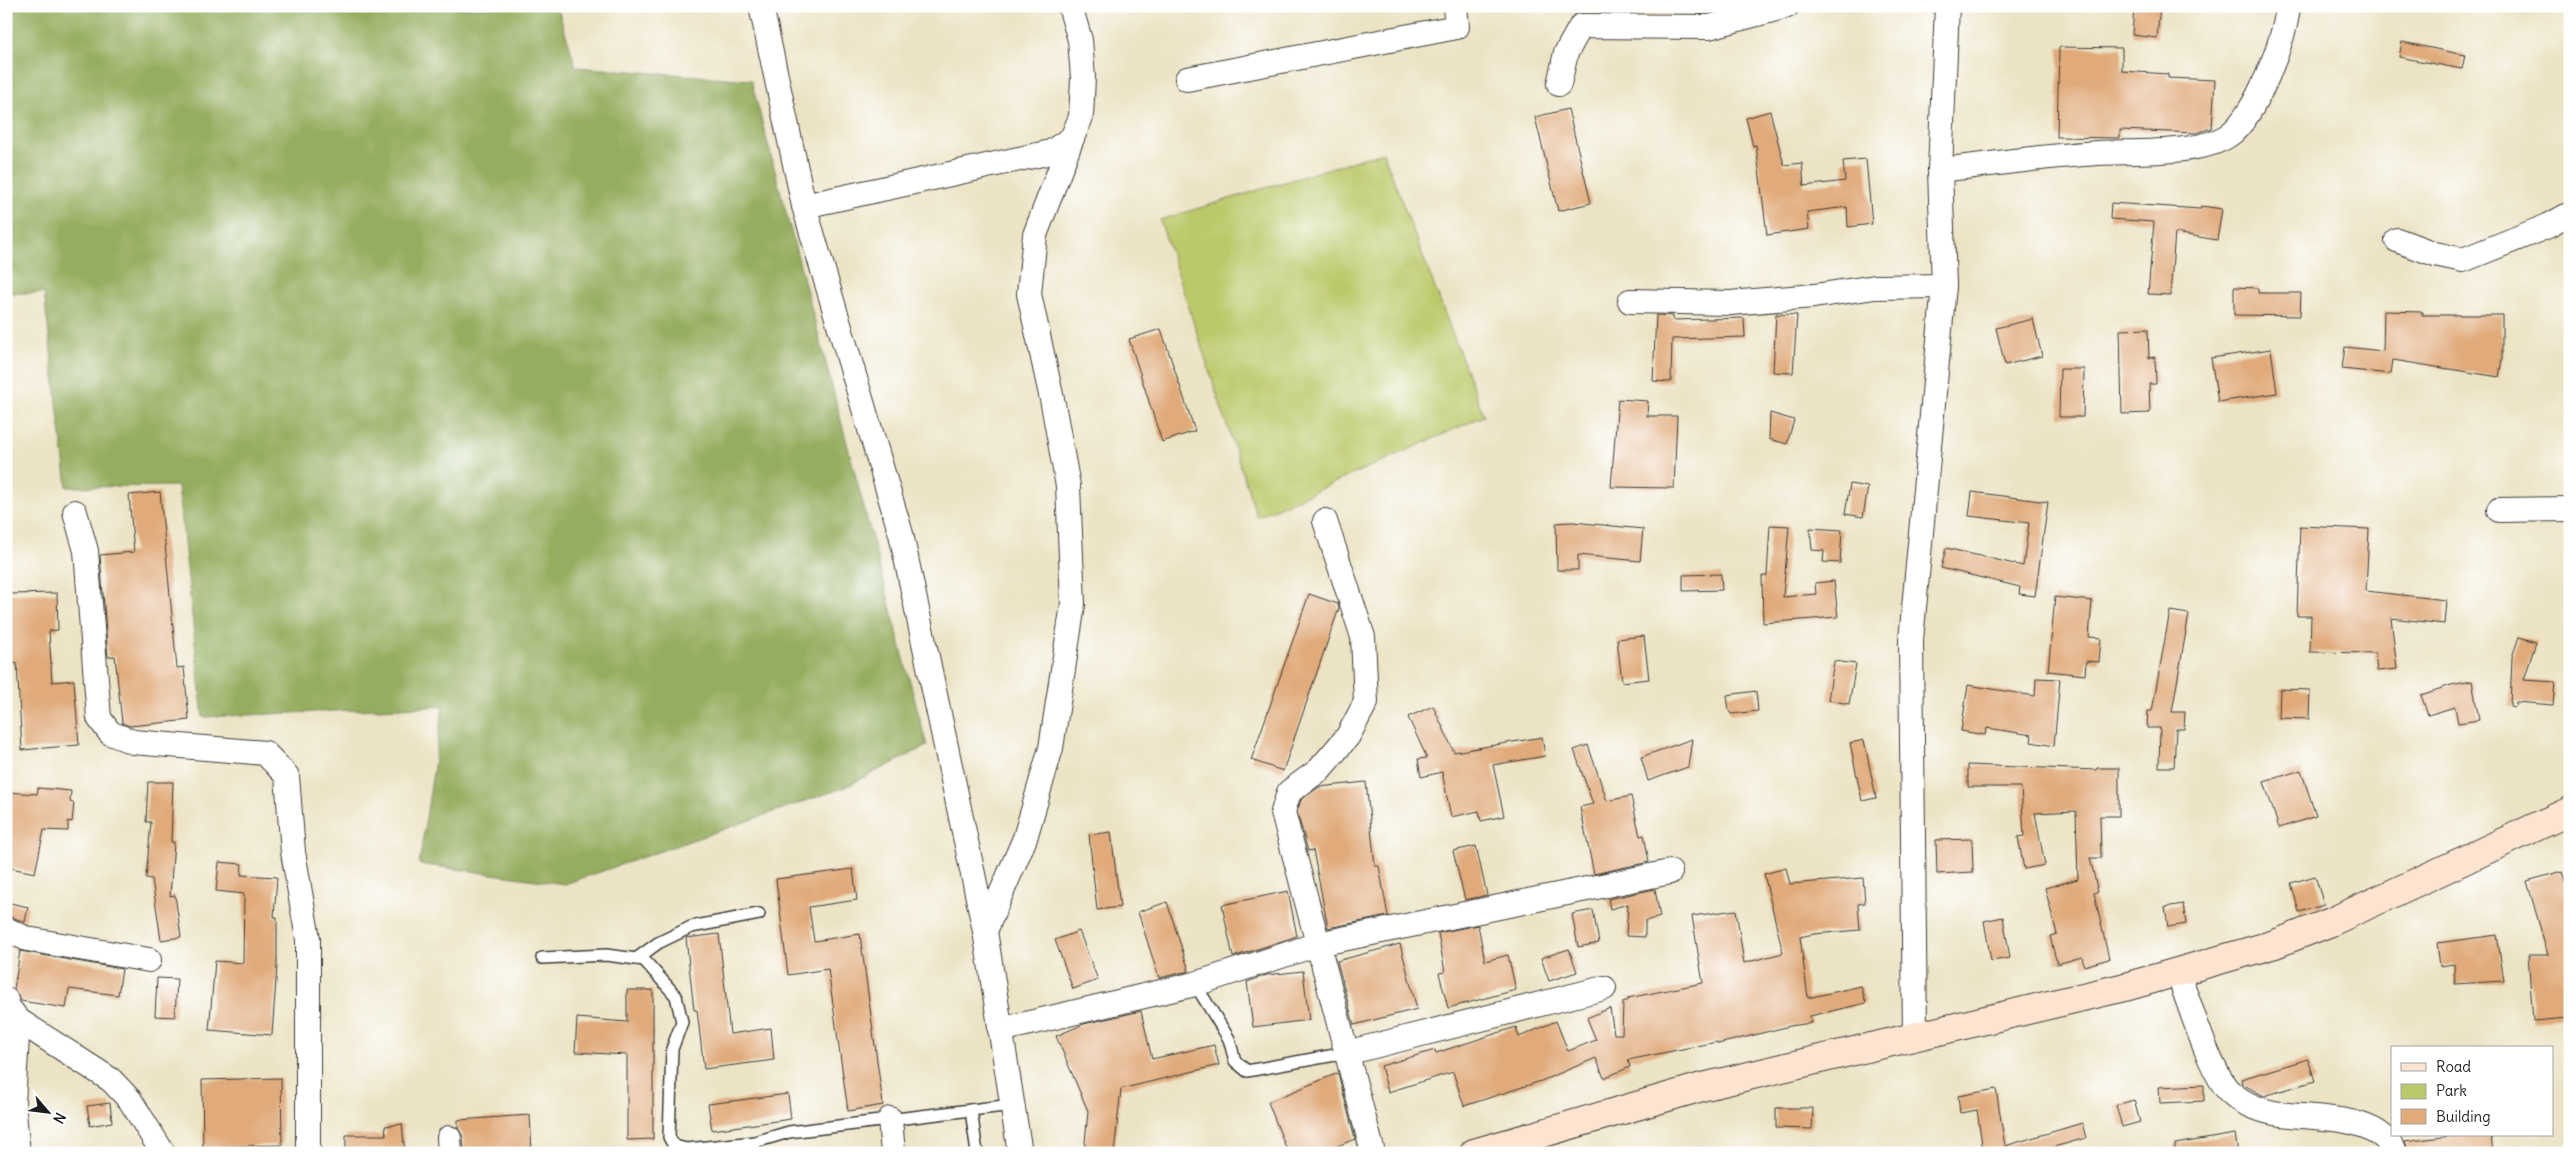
<svg xmlns="http://www.w3.org/2000/svg" width="2576" height="1159" font-family="Delius,sans-serif">
  <rect width="100%" height="100%" fill="#fff"/>
  <filter id="ink" filterUnits="userSpaceOnUse"><feTurbulence type="fractalNoise" baseFrequency=".02" numOctaves="2"/><feDisplacementMap in="SourceGraphic" scale="10" xChannelSelector="R" yChannelSelector="G"/><feConvolveMatrix kernelMatrix="1 2 1 2 8 2 1 2 1" color-interpolation-filters="sRGB"/></filter>
  <filter id="wash" filterUnits="userSpaceOnUse"><feTurbulence type="fractalNoise" baseFrequency=".0096" numOctaves="4" result="noise"/><feDisplacementMap in="SourceGraphic" scale="20" xChannelSelector="R" yChannelSelector="G"/><feGaussianBlur stdDeviation="1.12" result="paint"/><feColorMatrix in="noise" values="0 0 0 0 0 0 0 0 0 0 0 0 0 0 0 0 0 1.4 0 .05"/><feComposite in="paint" operator="in"/></filter>
  <g filter="url(#wash)">
    <rect width="100%" height="100%" fill="#ece3c4"/>
    <polygon fill="#bcc96b" stroke="#6c7244" points="1383,152 1484,416 1257,517 1160,220"/>
    <polygon fill="#95ad5f" stroke="#58643e" points="6,6 260,6 368,10 557,6 576,67 751,80 927,746 843,788 565,884 419,864 443,706 203,717 178,486 67,487 44,293 6,293"/>
    <g id="blocks">
      <g fill="#e0aa7a">
        <polygon points="2134,6 2160,6 2157,38 2132,35"/>
        <polygon points="2402,42 2465,55 2462,69 2399,57"/>
        <polygon points="2059,47 2122,48 2122,71 2168,74 2168,78 2215,80 2212,128 2197,133 2120,130 2120,138 2057,137"/>
        <polygon points="1568,109 1591,203 1558,211 1535,117"/>
        <polygon points="1770,111 1784,165 1802,163 1804,186 1845,181 1843,161 1866,159 1872,224 1848,227 1847,207 1807,212 1809,229 1767,235 1756,145 1753,146 1746,118"/>
        <polygon points="2111,203 2201,209 2201,206 2222,209 2217,240 2175,233 2170,295 2148,294 2154,222 2110,219"/>
        <polygon points="2234,287 2258,288 2258,293 2301,293 2300,316 2234,315"/>
        <polygon points="2384,311 2422,312 2422,315 2502,315 2502,359 2499,377 2393,360 2391,374 2342,369 2345,347 2383,351"/>
        <polygon points="1776,314 1797,315 1793,373 1773,372"/>
        <polygon points="1656,315 1673,316 1673,320 1744,318 1745,337 1672,339 1671,382 1653,381"/>
        <polygon points="2033,319 2042,356 2005,365 1996,328"/>
        <polygon points="1161,329 1195,431 1162,442 1129,339"/>
        <polygon points="2148,329 2149,358 2155,357 2156,384 2149,384 2150,413 2122,414 2120,330"/>
        <polygon points="2271,349 2277,393 2218,402 2211,358"/>
        <polygon points="2060,369 2084,369 2083,417 2059,417"/>
        <polygon points="1618,399 1648,401 1647,416 1677,416 1674,488 1611,487"/>
        <polygon points="1770,413 1794,420 1787,444 1769,439"/>
        <polygon points="1850,484 1868,487 1863,517 1845,514"/>
        <polygon points="160,492 177,668 184,667 189,720 130,726 122,723 115,656 108,657 100,555 134,552 129,495"/>
        <polygon points="1972,492 2048,502 2035,596 2019,594 2020,587 1941,568 1946,548 2023,566 2029,523 1969,516"/>
        <polygon points="1573,522 1643,529 1640,561 1578,555 1578,570 1557,570 1556,523"/>
        <polygon points="1770,525 1789,526 1783,597 1816,594 1815,583 1834,581 1838,617 1763,623 1762,576 1767,576"/>
        <polygon points="2300,526 2369,529 2366,591 2446,600 2444,624 2391,618 2397,669 2377,671 2375,653 2310,652 2311,616 2297,616"/>
        <polygon points="1810,528 1842,530 1840,563 1823,562 1824,551 1812,550"/>
        <polygon points="1721,574 1722,590 1683,591 1683,575"/>
        <polygon points="57,593 58,630 49,631 52,682 74,680 79,745 22,750 17,663 11,664 9,594"/>
        <polygon points="1309,594 1338,604 1339,608 1283,771 1251,760"/>
        <polygon points="2055,597 2092,601 2089,637 2101,638 2099,662 2086,661 2085,675 2048,671"/>
        <polygon points="2170,611 2189,614 2172,712 2185,712 2184,729 2176,729 2174,767 2159,767 2160,728 2147,728 2148,711 2152,711"/>
        <polygon points="1644,636 1649,679 1622,682 1617,639"/>
        <polygon points="2519,637 2536,642 2524,680 2555,682 2553,705 2516,702 2515,707 2510,706 2512,657"/>
        <polygon points="1834,661 1856,664 1849,704 1828,700"/>
        <polygon points="2036,678 2060,679 2054,746 2031,742 2032,735 1987,728 1985,735 1961,731 1968,685 2035,696"/>
        <polygon points="2472,681 2479,720 2458,723 2455,707 2428,715 2421,695 2451,685"/>
        <polygon points="2280,689 2310,690 2309,719 2279,718"/>
        <polygon points="1756,691 1758,711 1731,714 1729,711 1727,695"/>
        <polygon points="1433,706 1454,752 1542,737 1545,756 1493,765 1504,816 1481,821 1479,811 1451,817 1442,772 1421,777 1418,759 1427,758 1408,717"/>
        <polygon points="1692,739 1688,767 1648,781 1641,757"/>
        <polygon points="1864,740 1876,798 1862,801 1850,743"/>
        <polygon points="1588,745 1607,801 1631,796 1640,836 1644,835 1649,862 1594,874 1580,807 1593,804 1574,750"/>
        <polygon points="1968,765 2096,770 2097,768 2119,768 2119,816 2100,816 2101,858 2090,858 2098,892 2094,893 2109,959 2084,966 2082,957 2057,964 2050,936 2057,934 2045,888 2078,879 2076,811 2035,813 2045,865 2024,869 2018,837 2024,836 2021,787 1968,787"/>
        <polygon points="2301,770 2316,816 2279,828 2264,782"/>
        <polygon points="148,782 173,782 171,842 174,842 170,896 175,895 181,937 161,940 152,879 146,878 151,822 146,822"/>
        <polygon points="1366,782 1375,866 1379,866 1388,916 1328,928 1313,850 1308,851 1297,812 1301,800 1319,787"/>
        <polygon points="38,788 71,791 70,802 74,803 72,822 68,821 68,831 44,830 35,873 6,867 6,792 37,794"/>
        <polygon points="1111,832 1120,907 1097,910 1089,835"/>
        <polygon points="1972,839 1973,872 1937,874 1936,840"/>
        <polygon points="1476,846 1487,895 1465,900 1453,851"/>
        <polygon points="219,862 242,864 241,875 277,877 274,917 277,917 277,966 272,1035 209,1030 215,961 243,963 244,894 216,891"/>
        <polygon points="1786,868 1790,884 1863,878 1865,903 1858,904 1860,930 1814,934 1800,937 1808,998 1861,986 1866,1003 1810,1016 1811,1023 1790,1026 1718,1044 1717,1042 1628,1060 1630,1067 1604,1078 1596,1058 1541,1081 1464,1106 1453,1072 1388,1092 1381,1066 1435,1050 1436,1053 1516,1027 1519,1037 1556,1021 1568,1051 1596,1040 1587,1018 1610,1008 1614,1034 1622,1034 1623,1002 1629,1000 1628,998 1703,983 1692,916 1736,910 1744,963 1783,953 1764,874"/>
        <polygon points="853,869 857,900 809,907 814,941 860,934 883,1105 848,1111 828,969 788,975 776,879"/>
        <polygon points="2563,871 2570,893 2570,1011 2568,1018 2533,1021 2528,955 2548,955 2527,881"/>
        <polygon points="2315,876 2324,905 2299,912 2291,883"/>
        <polygon points="1655,889 1660,917 1645,921 1645,937 1626,936 1628,904 1610,909 1608,899"/>
        <polygon points="1288,891 1297,936 1233,957 1222,905"/>
        <polygon points="6,902 28,907 25,922 6,915"/>
        <polygon points="1167,902 1189,971 1159,978 1138,912"/>
        <polygon points="2183,904 2186,924 2168,927 2165,907"/>
        <polygon points="1593,910 1599,943 1578,947 1572,914"/>
        <polygon points="2003,917 2010,958 1991,961 1984,921"/>
        <polygon points="1478,925 1485,961 1508,955 1516,990 1448,1008 1439,973 1445,972 1438,933"/>
        <polygon points="1079,931 1098,980 1073,989 1055,940"/>
        <polygon points="719,934 730,1034 771,1028 774,1060 704,1069 697,1010 694,1010 686,938"/>
        <polygon points="2497,935 2504,981 2455,984 2454,964 2440,966 2437,943"/>
        <polygon points="1400,944 1417,1009 1354,1025 1337,961"/>
        <polygon points="1569,949 1577,972 1549,981 1541,958"/>
        <polygon points="20,951 122,969 118,995 69,989 66,1008 21,1001 14,989"/>
        <polygon points="1303,971 1309,1020 1253,1027 1247,982 1267,975"/>
        <polygon points="157,978 177,979 175,1017 155,1016"/>
        <polygon points="627,990 653,990 653,1139 627,1140 627,1055 575,1052 577,1018 627,1022"/>
        <polygon points="1141,1011 1152,1059 1214,1045 1219,1065 1121,1089 1114,1153 1084,1153 1088,1111 1056,1036 1084,1024"/>
        <polygon points="2308,1059 2315,1081 2264,1096 2242,1084 2241,1079"/>
        <polygon points="1338,1073 1355,1139 1320,1153 1288,1153 1268,1102"/>
        <polygon points="281,1078 282,1145 203,1147 202,1080"/>
        <polygon points="2204,1085 2204,1101 2160,1103 2159,1087"/>
        <polygon points="1996,1089 2005,1146 2082,1123 2086,1138 2054,1147 2056,1153 1996,1153 1996,1149 1983,1151 1977,1110 1960,1113 1958,1096"/>
        <polygon points="788,1094 791,1119 712,1130 708,1104"/>
        <polygon points="2134,1100 2140,1122 2122,1127 2116,1105"/>
        <polygon points="110,1103 112,1122 90,1126 87,1106"/>
        <polygon points="1776,1108 1813,1108 1812,1129 1776,1128"/>
        <polygon points="530,1115 532,1153 464,1153 463,1137 458,1128 458,1120"/>
        <polygon points="402,1124 405,1153 346,1153 346,1135 386,1135 385,1126"/>
        <polygon points="2235,1134 2238,1153 2175,1153 2175,1144"/>
        <polygon points="2458,1135 2491,1135 2493,1153 2408,1153 2404,1142"/>
      </g>
    </g>
  </g>
  <g filter="url(#ink)">
    <use href="#blocks" fill-opacity="0" stroke="#3b3a35" stroke-width="1"/>
    <g fill="none" stroke-linecap="round" stroke-linejoin="round">
      <defs>
        <g id="lane">
          <polyline points="542,958 606,955 644,960 676,996 682,1022 672,1049 669,1137 674,1146 687,1149 755,1142"/>
          <polyline points="636,959 658,943 691,927 759,914"/>
          <polyline points="1195,984 1229,1039 1235,1061 1247,1071 1346,1053"/>
          <polyline points="971,1110 977,1153"/>
          <polyline points="753,1153 755,1142 789,1132 1012,1105"/>
        </g>
        <g id="street">
          <polyline points="761,6 804,206 901,534 985,931 1020,1153"/>
          <polyline points="1187,79 1457,27 1455,6"/>
          <polyline points="1559,84 1566,53 1581,26 1709,27 1787,6"/>
          <path d="M 1940,170 C 1992,164 2045,156 2098,153 C 2132,151 2201,155 2229,135 C 2255,117 2286,38 2288,6"/>
          <polyline points="804,206 1051,152 1072,138 1081,117 1083,78 1080,40 1070,6"/>
          <polyline points="2397,240 2435,254 2463,260 2548,226 2570,214"/>
          <polyline points="1630,301 1730,303 1814,296 1875,287 1944,286"/>
          <polyline points="2499,510 2570,509"/>
          <polyline points="75,512 86,551 99,718 110,733 133,742 265,753 287,776 293,852 308,939 308,1153"/>
          <polyline points="6,929 27,939 149,960"/>
          <polyline points="985,931 1025,838 1051,748 1073,604 1068,486 1053,404 1029,294 1035,235 1072,138"/>
          <path d="M 2178,973 C 2188,999 2211,1075 2230,1092 C 2243,1104 2263,1112 2281,1114 C 2314,1119 2381,1114 2394,1153"/>
          <polyline points="6,1000 8,1007 18,1020 111,1080 130,1100 163,1153"/>
          <polyline points="18,1020 13,1103 18,1153"/>
          <polyline points="1000,1030 1195,984 1318,944 1283,812 1289,792 1319,770 1348,736 1366,702 1363,637 1325,521"/>
          <polyline points="1915,1038 1911,640 1944,286 1940,170 1947,6"/>
          <polyline points="1346,1053 1604,988"/>
          <polyline points="890,1119 893,1153"/>
          <polyline points="449,1138 450,1153"/>
          <polyline points="1373,1153 1318,944 1670,872"/>
        </g>
        <polyline id="secondary" points="1474,1153 1702,1087 2125,987 2275,944 2331,922 2570,811"/>
      </defs>
      <use href="#lane" stroke="#3b3a35" stroke-width="14"/>
      <use href="#street" stroke="#3b3a35" stroke-width="26"/>
      <use href="#secondary" stroke="#3b3a35" stroke-width="30"/>
      <use href="#lane" stroke="#fff" stroke-width="11"/>
      <use href="#street" stroke="#fff" stroke-width="24"/>
      <use href="#secondary" stroke="#fde4d1" stroke-width="28"/>
    </g>
  </g>
  <rect width="2576" height="1159" fill="none" stroke="#fff" stroke-width="25"/>
  <rect x="2391" y="1046" width="162" height="90" fill="#ffffff" stroke="#a4a4a4"/>
  <rect x="2401" y="1063" width="25" height="8" fill="#fde4d1" stroke="#a4a4a4"/>
  <text x="2436" y="1072" font-size="15" fill="#1c1c1c">Road</text>
  <rect x="2401" y="1084" width="25" height="15" fill="#bcc96b" stroke="#a4a4a4"/>
  <text x="2436" y="1096" font-size="15" fill="#1c1c1c">Park</text>
  <rect x="2401" y="1109" width="25" height="15" fill="#e0aa7a" stroke="#a4a4a4"/>
  <text x="2436" y="1122" font-size="15" fill="#1c1c1c">Building</text>
  <g transform="translate(48 1112) rotate(118)" stroke="#ffffff" stroke-width="4" paint-order="stroke">
  <path d="M0-4L9 19L0 12L-9 19Z" fill="#1c1c1c"/>
  <text y="-8" font-size="14" font-weight="bold" text-anchor="middle" fill="#1c1c1c">N</text>
  </g>
</svg>
